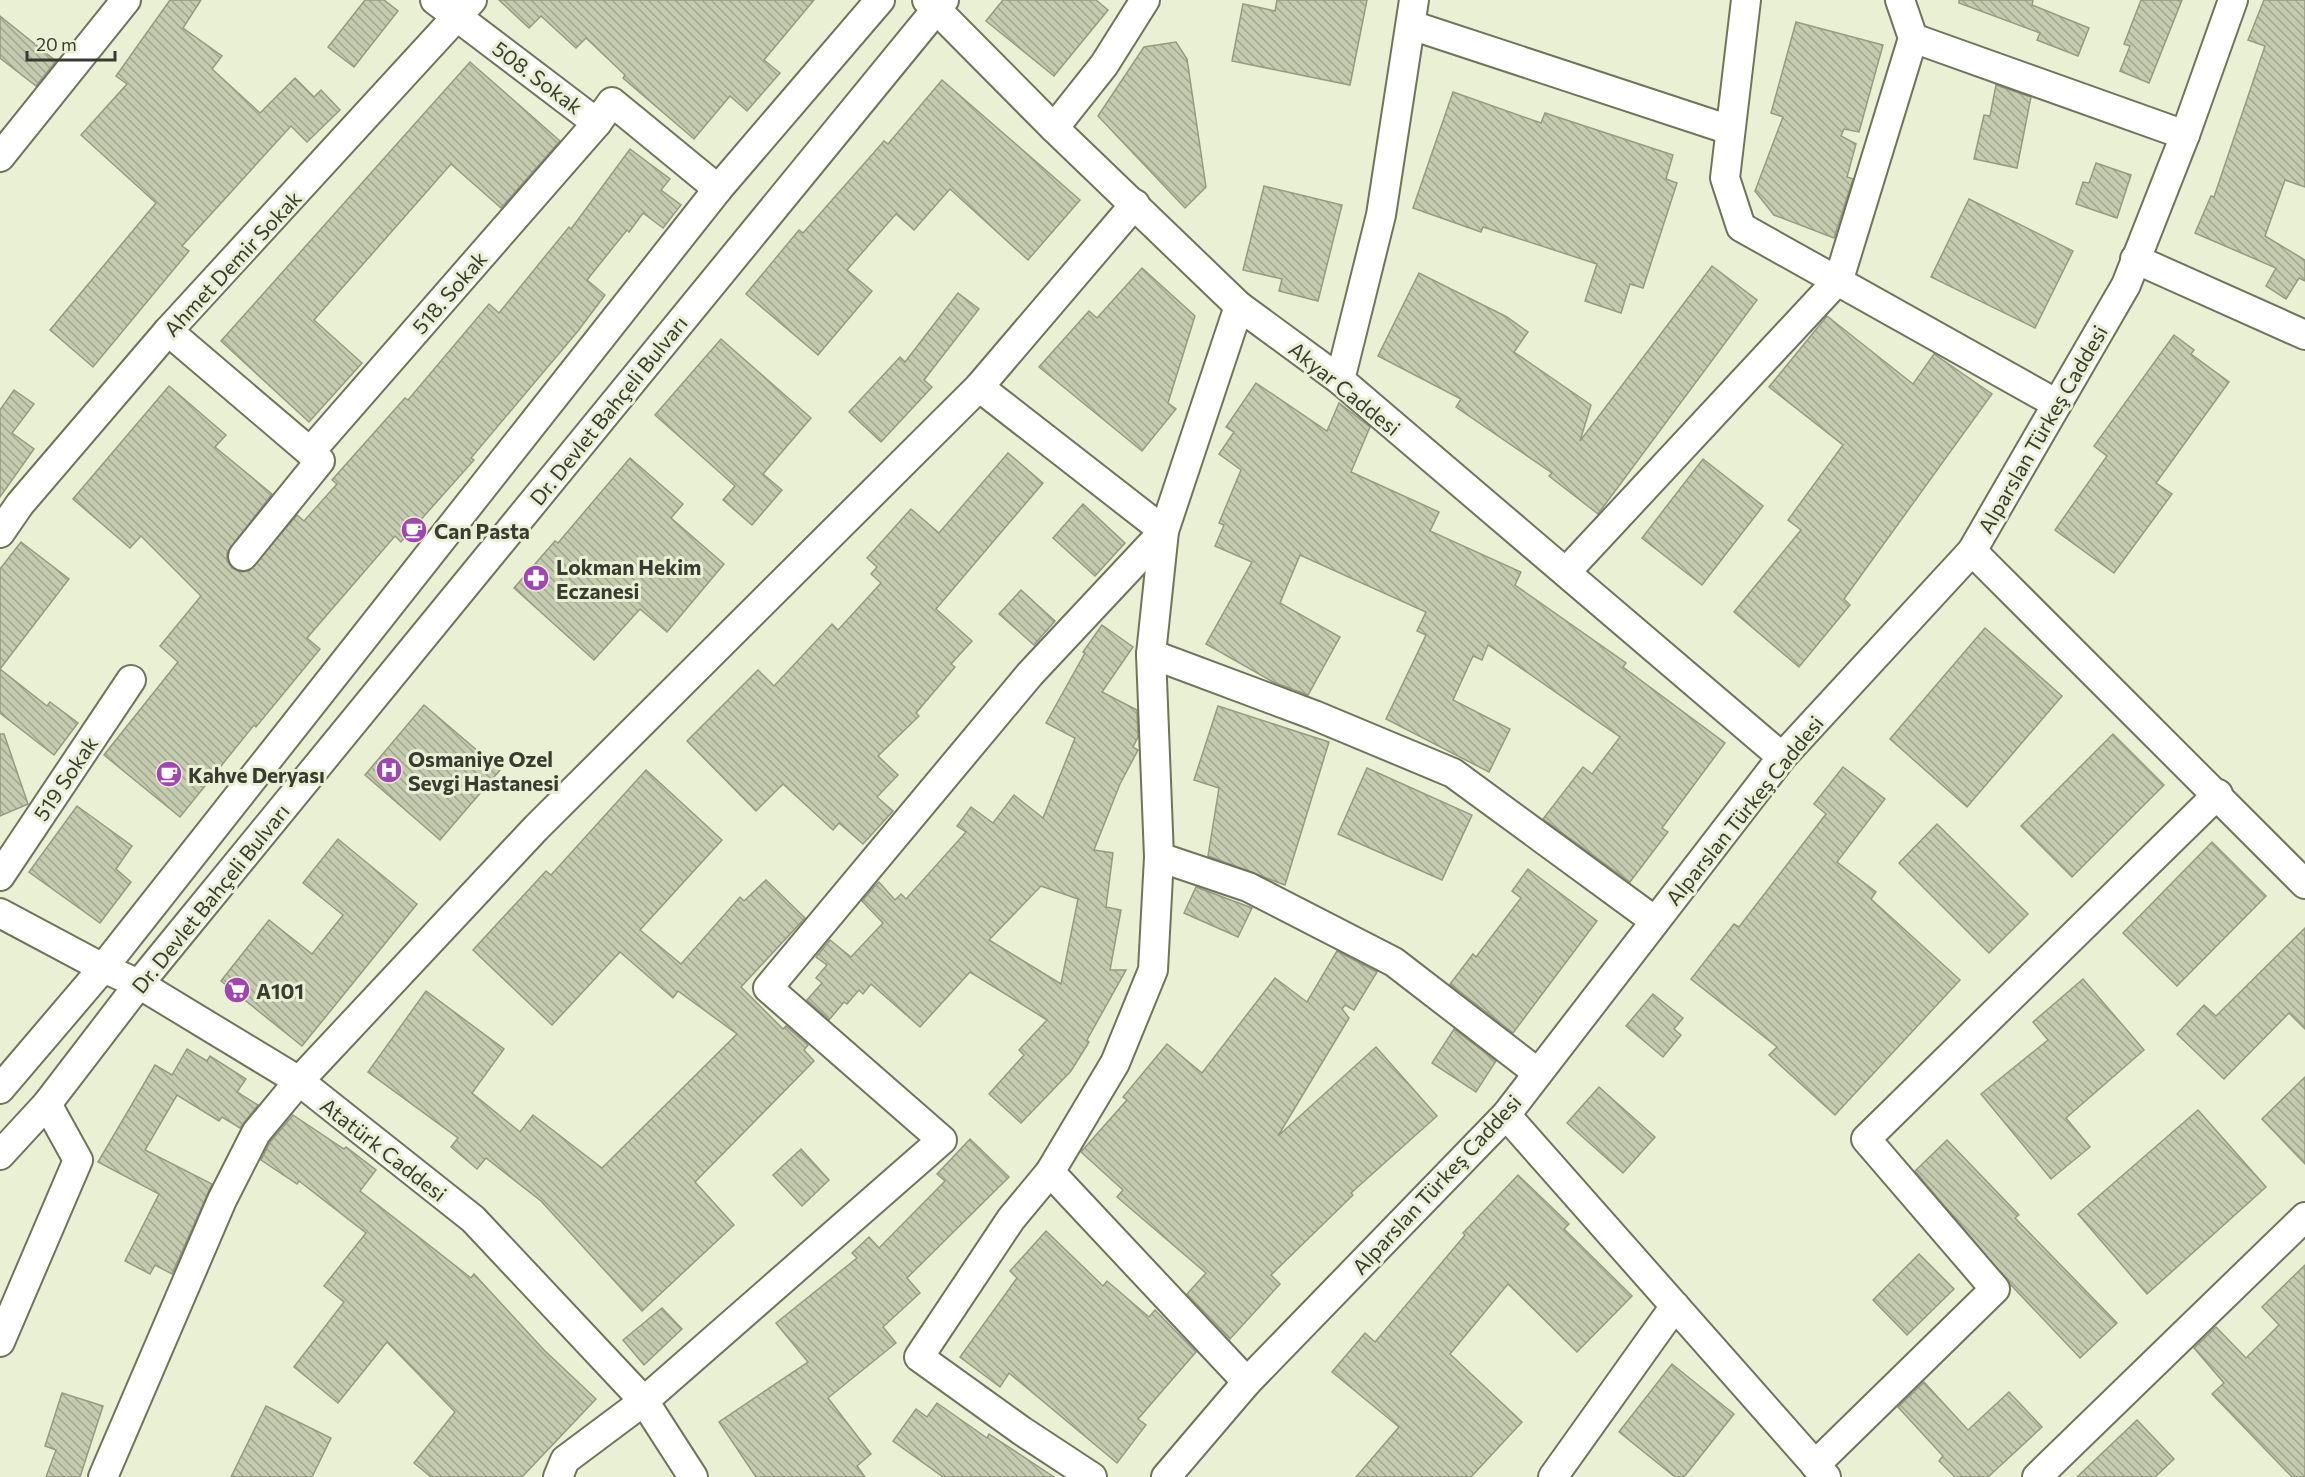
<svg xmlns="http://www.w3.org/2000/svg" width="2305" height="1477" font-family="Commissioner,sans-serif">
  <defs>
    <pattern id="building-back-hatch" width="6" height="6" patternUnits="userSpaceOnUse" patternTransform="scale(1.5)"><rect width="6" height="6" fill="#c5cbaf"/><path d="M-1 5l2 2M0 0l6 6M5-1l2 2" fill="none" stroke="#a1a68f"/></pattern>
  </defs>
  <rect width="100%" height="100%" fill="#eaf0d4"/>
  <g fill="url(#building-back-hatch)" stroke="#959b81" stroke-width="1.5" fill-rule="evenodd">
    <polygon points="170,0 201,0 183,28 222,56 212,69 260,113 295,78 314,97 321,90 340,110 307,142 291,126 182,246 189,251 93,367 50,330 156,203 81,135 127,84 116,76"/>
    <polygon points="365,0 384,0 398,11 354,67 328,47"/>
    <polygon points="499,0 814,0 764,60 780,73 747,111 730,96 694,139 623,78 625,75 586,38 576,48 541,16 529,28"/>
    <polygon points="1003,0 1096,0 1108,10 1054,76 986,21"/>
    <polygon points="1277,0 1367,0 1350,85 1232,61 1243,4 1275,11"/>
    <polygon points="1959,0 2033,0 2032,5 2089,28 2078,56 2037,40 2040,33 1959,3"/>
    <polygon points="2141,0 2182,0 2149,83 2120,71 2130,46 2124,44"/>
    <polygon points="2264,0 2305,0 2305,187 2285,180 2265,236 2305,260 2305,281 2299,278 2286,299 2266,286 2276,268 2195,233 2211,196 2214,197 2265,46 2248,40"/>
    <polygon points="0,16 56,61 36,86 0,58"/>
    <polygon points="1796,22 1883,45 1859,132 1844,129 1841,136 1856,144 1847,177 1853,179 1834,238 1774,215 1755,191 1783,117 1771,113"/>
    <polygon points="1176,42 1187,59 1206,187 1185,208 1098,116 1144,47"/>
    <polygon points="470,62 560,141 501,208 451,164 314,320 362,363 309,422 221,341"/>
    <polygon points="942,80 1080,200 1028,260 950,189 914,230 896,214 847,270 872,291 818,355 746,294 799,230 803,233 884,141 888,144"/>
    <polygon points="1996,85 2031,97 2017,168 1974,159 1984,115 1990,116"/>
    <polygon points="1453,92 1541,123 1545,113 1673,155 1666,179 1677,183 1643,288 1630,284 1621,313 1585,301 1597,264 1483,227 1481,232 1413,208"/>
    <polygon points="630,149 670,179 661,190 681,205 663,228 643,213 629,232 627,230 587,280 605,295 578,331 471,458 474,460 401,542 395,536 307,638 320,649 256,727 254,725 180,817 104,755 178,662 160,646 201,596 141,536 130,548 73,499 169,386 226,435 215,447 272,494 227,553 227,561 232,568 240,572 249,571 297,515 304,521 337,484 332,480 405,398 408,400 489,304 499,313 569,227 571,229"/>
    <polygon points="2096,163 2131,175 2117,218 2076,204 2083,182 2089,183"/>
    <polygon points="1264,186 1342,205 1318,301 1279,291 1282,279 1243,270"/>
    <polygon points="1969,199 2073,251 2035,328 1931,277"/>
    <polygon points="1712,266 1757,300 1598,514 1549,476 1552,473 1456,407 1461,399 1378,356 1419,273 1507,317 1528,332 1514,352 1591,405 1580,441"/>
    <polygon points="1142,268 1195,316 1168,403 1176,409 1142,451 1039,367 1089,311 1097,318"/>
    <polygon points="958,293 979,309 924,380 932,387 881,442 849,412 900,357 905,362"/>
    <polygon points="1827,316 1913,384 1934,354 1992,394 1844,599 1850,605 1799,667 1734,612 1801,530 1788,520 1843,445 1769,387"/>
    <polygon points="2174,335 2194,350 2191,354 2229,382 2156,483 2172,494 2114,573 2055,530 2107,456 2094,446"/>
    <polygon points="721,339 811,418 763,474 782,490 752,525 723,500 735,486 655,415"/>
    <polygon points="1256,383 1327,431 1339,403 1370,427 1351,472 1439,512 1430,531 1521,572 1515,585 1626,663 1623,667 1725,743 1662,828 1668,832 1630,882 1543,819 1583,767 1592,774 1620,737 1488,645 1482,660 1473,656 1453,700 1510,729 1489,772 1386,719 1426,635 1417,631 1426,612 1300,555 1280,603 1340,637 1308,695 1273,682 1206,644 1252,562 1215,546 1224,525 1219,523 1241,470 1219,454 1234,432 1226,427"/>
    <polygon points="14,390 34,404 12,433 34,449 0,497 0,410"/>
    <polygon points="1008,453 1043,483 936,609 972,641 951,664 955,667 916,713 919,716 878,756 898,775 877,797 893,811 863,844 839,823 833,830 783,784 756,811 687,741 758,670 774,686 832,624 838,630 881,583 871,574 877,567 867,558 911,509 939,533"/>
    <polygon points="630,458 683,504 671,518 724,564 667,632 640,609 594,660 514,588 555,541 558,543"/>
    <polygon points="1703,459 1763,506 1702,585 1642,538"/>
    <polygon points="1083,504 1125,543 1095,576 1053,538"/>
    <polygon points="21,542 69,579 0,669 47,706 50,702 78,723 54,755 0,713 0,569"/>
    <polygon points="1021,590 1055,621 1034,645 999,614"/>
    <path d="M 1102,625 L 1133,647 L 1102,692 L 1137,710 L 1138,737 L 1133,747 L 1138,750 L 1120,784 L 1094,850 L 1113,853 L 1106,907 L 1121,910 L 1110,970 L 1126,970 L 1087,1040 L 1089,1042 L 1071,1071 L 1021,1123 L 989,1094 L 1024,1055 L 1019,1050 L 1047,1020 L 970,972 L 920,1027 L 871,984 L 863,994 L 859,990 L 847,1004 L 844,1002 L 829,1020 L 807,1000 L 822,983 L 816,978 L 827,965 L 816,957 L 830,940 L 851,957 L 883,923 L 862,901 L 875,886 L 879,882 L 895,900 L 901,894 L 906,899 L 966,832 L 957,826 L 971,807 L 993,823 L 1014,795 L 1043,818 L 1075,738 L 1046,723 L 1085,653 L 1083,652 ZM 1041,886 L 1078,899 L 1061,984 L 989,940 Z"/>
    <polygon points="1985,628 2062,696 1967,807 1890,739"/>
    <polygon points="424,705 500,770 440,840 365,775"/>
    <polygon points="1218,706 1329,742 1285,885 1208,856 1219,788 1194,780"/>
    <polygon points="0,734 4,734 28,804 0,816"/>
    <polygon points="2113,734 2164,785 2072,877 2021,826"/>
    <polygon points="1843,767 1885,799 1837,862 1876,892 1871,899 1960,980 1835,1115 1769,1055 1777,1047 1691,979 1734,924 1739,927 1826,814 1814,804"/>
    <polygon points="1367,768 1472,815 1442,880 1338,834"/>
    <polygon points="646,770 722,840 640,930 681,964 740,897 744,901 766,880 805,918 741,987 783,1029 786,1026 808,1045 804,1050 814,1061 695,1182 734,1225 642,1311 541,1201 486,1158 477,1169 451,1147 458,1138 368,1072 426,991 504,1049 472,1093 520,1132 533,1115 602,1168 737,1034 678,991 673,998 620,952 552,1025 473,950 546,871 551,875"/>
    <polygon points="77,806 132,846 116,869 131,882 100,923 29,872"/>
    <polygon points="1937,824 2028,914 1989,953 1899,863"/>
    <polygon points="338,839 417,904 302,1046 221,981 269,920 312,954 343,915 303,883"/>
    <polygon points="2212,842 2266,896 2177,986 2123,933"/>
    <polygon points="1528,869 1597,921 1513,1033 1450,984 1473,954 1476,957 1521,898 1512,891"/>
    <polygon points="1196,887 1252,908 1238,937 1184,913"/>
    <polygon points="2305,928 2305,1029 2289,1013 2224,1079 2177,1034 2204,1005 2216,1016"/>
    <polygon points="1337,951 1377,972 1354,1010 1345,1005 1342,1009 1349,1018 1278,1136 1376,1047 1437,1116 1351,1193 1353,1195 1271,1275 1280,1284 1230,1339 1187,1294 1206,1273 1117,1197 1123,1190 1081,1152 1127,1100 1123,1097 1167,1044 1202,1073 1275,978 1307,1002"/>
    <polygon points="2083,979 2144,1050 2066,1118 2090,1147 2051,1179 1981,1094 2048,1040 2033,1022"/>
    <polygon points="1653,994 1683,1018 1674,1029 1681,1035 1663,1057 1626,1026"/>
    <polygon points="1454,1029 1496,1061 1476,1092 1432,1063"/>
    <polygon points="187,1049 207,1061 210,1056 246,1079 237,1092 258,1105 240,1128 222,1117 219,1121 177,1095 145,1150 212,1184 172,1274 155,1265 150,1274 125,1261 159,1194 98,1162 155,1065 172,1075"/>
    <polygon points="2305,1077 2305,1164 2262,1119"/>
    <polygon points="1599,1087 1655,1137 1623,1173 1567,1123"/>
    <polygon points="2198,1110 2266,1187 2147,1294 2078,1214"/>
    <polygon points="293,1115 344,1149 346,1147 376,1170 360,1191 471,1278 474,1274 544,1350 596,1399 522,1477 431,1477 414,1463 455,1412 387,1342 338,1403 294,1367 344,1302 324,1286 366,1233 299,1181 297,1184 261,1160 270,1142"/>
    <polygon points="970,1139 1009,1177 907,1278 920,1293 883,1327 896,1343 828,1398 871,1454 857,1466 865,1477 756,1477 719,1422 808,1362 776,1323 857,1258 852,1253 869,1237 879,1248 945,1181 937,1174"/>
    <polygon points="1947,1140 2019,1215 2015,1218 2117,1323 2080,1358 2011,1285 1915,1171"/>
    <polygon points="801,1149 829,1180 802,1206 773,1175"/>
    <polygon points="1518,1175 1569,1224 1564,1229 1632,1296 1577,1352 1508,1284 1450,1354 1522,1422 1471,1477 1356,1477 1399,1427 1332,1372 1365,1333 1375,1342 1465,1235 1463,1233"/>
    <polygon points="1046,1231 1103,1286 1107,1281 1149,1317 1155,1310 1196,1352 1138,1419 1146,1425 1117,1463 1009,1373 1000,1387 960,1357 1017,1278 1010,1271"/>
    <polygon points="1919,1254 1954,1289 1907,1335 1873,1300"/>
    <polygon points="2305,1265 2305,1477 2292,1477 2212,1394 2224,1383 2194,1348 2216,1327 2246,1358 2279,1325 2262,1307"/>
    <polygon points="662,1308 682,1329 644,1365 623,1340"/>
    <polygon points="1672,1364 1734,1414 1684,1477 1675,1477 1619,1432"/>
    <polygon points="1924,1382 1968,1430 2009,1392 2042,1427 1988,1477 1955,1477 1939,1461 1943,1456 1898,1407"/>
    <polygon points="62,1393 103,1406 80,1477 46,1477 56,1450 45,1446"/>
    <polygon points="937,1403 987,1438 989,1434 1054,1477 943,1477 893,1441 916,1409 927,1417"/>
    <polygon points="266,1406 331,1438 312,1477 231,1477"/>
    <polygon points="2137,1420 2174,1459 2155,1477 2077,1477"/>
  </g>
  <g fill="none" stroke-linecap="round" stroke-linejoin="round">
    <defs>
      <g id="minor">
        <polyline points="435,0 597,123 612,102 718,189"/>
        <polyline points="927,0 1054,128 1239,306 1340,380 1782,757"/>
        <polyline points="1746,0 1725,178 1741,227 2057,404"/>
        <polyline points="1411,25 1730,130"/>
        <polyline points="1913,38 2185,135"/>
        <polyline points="1054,128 1104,65 1145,0"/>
        <polyline points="0,157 126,0"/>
        <polyline points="2135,259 2305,335"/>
        <polyline points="168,331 310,452"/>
        <polyline points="1340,380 1381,215 1414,0"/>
        <polyline points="0,533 20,504 168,331 472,0"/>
        <polyline points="1972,551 2305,884"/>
        <polyline points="243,556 320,461 310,452 597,123"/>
        <polyline points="1566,572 1839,279 1913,38 1900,0"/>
        <polyline points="1151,654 1314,715 1453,773 1655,921"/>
        <polyline points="1159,857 1248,887 1394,962 1538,1073"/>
        <polyline points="0,876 131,680"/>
        <polyline points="0,913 103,968 139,984 299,1081 473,1219 644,1401 693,1477"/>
        <polyline points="0,1089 103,968 718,189 880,0"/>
        <polyline points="1506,1115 1826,1477"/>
        <polyline points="0,1155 47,1104 139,984 944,0"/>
        <polyline points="1050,1172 1247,1382"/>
        <polyline points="0,1342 78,1160 47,1104"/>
        <polyline points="1815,1465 1995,1289 1866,1139 2218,794"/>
        <polyline points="103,1477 222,1200 256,1133 299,1081 536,828 979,387 1135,204"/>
        <polyline points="558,1477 565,1460 644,1401 942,1140 768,988 1030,674 1164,531 979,387"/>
        <polyline points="1092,1477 1022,1431 919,1357 1011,1219 1050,1172 1115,1063 1153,970 1159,857 1151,654 1164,531 1239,306"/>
        <polyline points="1166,1477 1247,1382 1506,1115 1782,757 1972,551 2126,285 2185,135 2233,0"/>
        <polyline points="1553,1477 1675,1306"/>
        <polyline points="2037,1477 2305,1217"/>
      </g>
    </defs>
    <use href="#minor" stroke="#6f745b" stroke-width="32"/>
    <use href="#minor" stroke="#fff" stroke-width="28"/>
  </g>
  <defs>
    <symbol id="cafe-disc" viewBox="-11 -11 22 22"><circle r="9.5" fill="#a046b1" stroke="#eaf0d4"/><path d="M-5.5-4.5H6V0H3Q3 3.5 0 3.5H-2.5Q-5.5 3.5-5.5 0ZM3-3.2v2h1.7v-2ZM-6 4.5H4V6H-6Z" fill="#fff"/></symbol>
    <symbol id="pharmacy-disc" viewBox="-11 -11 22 22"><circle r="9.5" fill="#a046b1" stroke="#eaf0d4"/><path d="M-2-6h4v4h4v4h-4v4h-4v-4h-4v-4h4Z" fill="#fff"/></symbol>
    <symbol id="hospital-disc" viewBox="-11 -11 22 22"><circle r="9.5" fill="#a046b1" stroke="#eaf0d4"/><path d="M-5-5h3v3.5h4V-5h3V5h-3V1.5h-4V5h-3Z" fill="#fff"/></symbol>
    <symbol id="supermarket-disc" viewBox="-11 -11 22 22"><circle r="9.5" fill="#a046b1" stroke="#eaf0d4"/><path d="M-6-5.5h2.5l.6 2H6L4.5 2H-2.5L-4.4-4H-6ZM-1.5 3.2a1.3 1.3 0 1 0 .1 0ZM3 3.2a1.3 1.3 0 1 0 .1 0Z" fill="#fff"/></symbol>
  </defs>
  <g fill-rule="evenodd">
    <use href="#cafe-disc" x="399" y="515" width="30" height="30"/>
    <use href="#pharmacy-disc" x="521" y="563" width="30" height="30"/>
    <use href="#hospital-disc" x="374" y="755" width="30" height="30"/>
    <use href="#cafe-disc" x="154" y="759" width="30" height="30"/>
    <use href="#supermarket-disc" x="222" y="975" width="30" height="30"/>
  </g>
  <g text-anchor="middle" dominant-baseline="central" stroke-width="6" stroke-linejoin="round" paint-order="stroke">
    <g font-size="21" fill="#393b30" stroke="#eaf0d4">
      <text transform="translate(538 77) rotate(37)">508. Sokak</text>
      <text transform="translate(232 263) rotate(-47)">Ahmet Demir Sokak</text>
      <text transform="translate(449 292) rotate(-49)">518. Sokak</text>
      <text transform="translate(1345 388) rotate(39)">Akyar Caddesi</text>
      <text transform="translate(608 410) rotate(-51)">Dr. Devlet Bahçeli Bulvarı</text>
      <text transform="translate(2042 429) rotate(-60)">Alparslan Türkeş Caddesi</text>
      <text transform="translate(65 778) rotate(-56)">519 Sokak</text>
      <text transform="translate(1744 810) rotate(-51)">Alparslan Türkeş Caddesi</text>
      <text transform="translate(210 898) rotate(-51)">Dr. Devlet Bahçeli Bulvarı</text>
      <text transform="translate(384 1149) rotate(38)">Atatürk Caddesi</text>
      <text transform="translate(1436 1184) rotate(-47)">Alparslan Türkeş Caddesi</text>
    </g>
    <g font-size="21" font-weight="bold" fill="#393b30" stroke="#eaf0d4" text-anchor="start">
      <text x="434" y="530">Can Pasta</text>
      <text x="556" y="566">Lokman Hekim<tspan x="556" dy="24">Eczanesi</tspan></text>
      <text x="408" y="758">Osmaniye Ozel<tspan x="408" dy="24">Sevgi Hastanesi</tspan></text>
      <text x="188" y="774">Kahve Deryası</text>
      <text x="256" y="990">A101</text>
    </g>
  </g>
  <path d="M27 51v9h88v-9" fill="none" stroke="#393b30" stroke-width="3"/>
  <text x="36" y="51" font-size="18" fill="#393b30" stroke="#eaf0d4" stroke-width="4.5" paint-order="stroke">20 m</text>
</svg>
